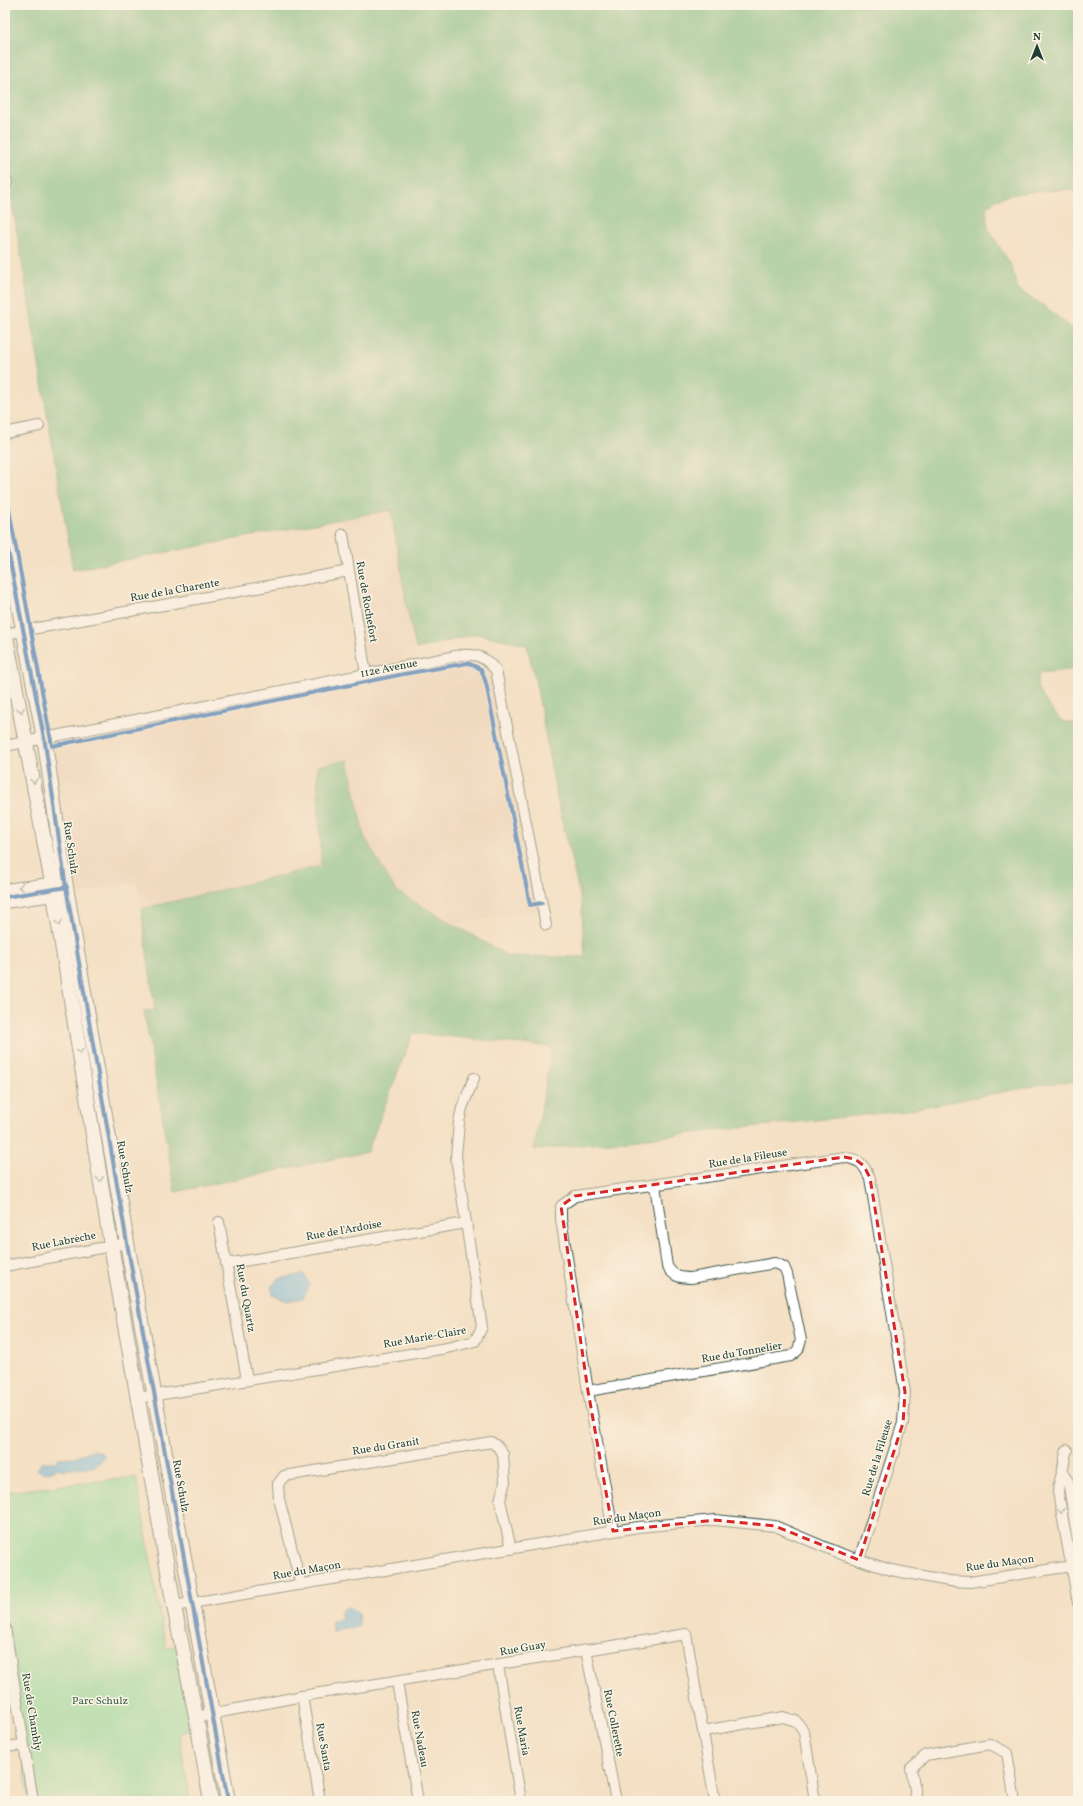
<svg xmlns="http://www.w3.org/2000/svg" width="1083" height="1806" font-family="Vollkorn,serif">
  <rect width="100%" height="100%" fill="#fcf5e5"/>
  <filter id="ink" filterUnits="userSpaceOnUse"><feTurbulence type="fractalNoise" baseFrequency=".025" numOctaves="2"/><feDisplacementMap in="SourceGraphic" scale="8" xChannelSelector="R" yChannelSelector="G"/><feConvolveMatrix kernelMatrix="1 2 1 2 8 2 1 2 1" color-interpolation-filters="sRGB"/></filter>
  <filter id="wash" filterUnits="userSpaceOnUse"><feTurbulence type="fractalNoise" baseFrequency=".012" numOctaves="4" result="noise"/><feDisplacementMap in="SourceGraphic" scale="16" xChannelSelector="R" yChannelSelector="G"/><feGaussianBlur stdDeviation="0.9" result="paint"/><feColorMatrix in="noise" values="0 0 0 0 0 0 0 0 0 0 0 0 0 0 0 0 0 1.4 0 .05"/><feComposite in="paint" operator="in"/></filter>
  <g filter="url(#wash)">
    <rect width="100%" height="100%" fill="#f4e0c4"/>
    <g fill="#ecd2b9">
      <polygon points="391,510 417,664 366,674 341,519"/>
      <polygon points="461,655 487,664 493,674 539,910 452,924 396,891 364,836 348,761 317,766 321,866 141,909 137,882 72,896 48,742 278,698 366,676"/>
    </g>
    <polygon fill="#88dfa2" stroke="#548e6b" points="136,1477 166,1648 177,1646 192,1730 179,1733 190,1801 29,1801 5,1645 5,1492"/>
    <path fill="#6ebe88" stroke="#467e5e" d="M 8,5 L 1078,5 L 1078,194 L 1072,189 C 1049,192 1000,189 986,208 L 988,228 L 1011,265 L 1018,290 L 1043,305 L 1078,333 L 1078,669 L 1039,673 L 1037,687 C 1043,697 1056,721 1069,723 C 1072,723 1075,722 1078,721 L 1078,1081 L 1040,1085 L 902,1111 L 534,1150 L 552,1047 L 413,1033 L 367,1152 L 175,1192 L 144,1011 L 155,1010 L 141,909 L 321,866 L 317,766 L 348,760 L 364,836 L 396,891 L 508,956 L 585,957 L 581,901 L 556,794 L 537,688 L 527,645 L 477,634 L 416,649 L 407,608 L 391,510 L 341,519 L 73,570 L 5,160 L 5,20 Z"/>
    <g fill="#67b7e1" stroke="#437a8a">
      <polygon points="304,1274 310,1285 303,1298 288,1301 274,1296 271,1287 278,1279"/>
      <polygon points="92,1450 100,1451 105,1457 95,1466 88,1468 78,1467 65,1470 58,1468 47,1473 37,1470 42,1462 56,1462 58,1458 77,1457"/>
      <polygon points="348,1607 358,1612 359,1626 351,1629 343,1628 333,1633 331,1622 342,1618 340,1611"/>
    </g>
  </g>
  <g filter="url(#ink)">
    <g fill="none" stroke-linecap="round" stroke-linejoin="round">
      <defs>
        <g id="street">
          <polyline points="5,182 7,182"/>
          <polyline points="5,433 39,426"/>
          <polyline points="343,534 366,674"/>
          <polyline points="5,634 349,571"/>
          <path d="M 5,746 L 461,655 C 479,654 484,657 496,670 L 546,925"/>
          <polyline points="5,889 57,882"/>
          <polyline points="5,903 60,895"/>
          <polyline points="219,1222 247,1380"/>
          <polyline points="226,1264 466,1223"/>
          <polyline points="5,1266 127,1243"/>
          <path d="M 588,1391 L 791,1356 L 798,1350 L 801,1340 L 787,1274 L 784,1267 L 775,1263 L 691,1278 C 679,1278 673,1276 667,1266 L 655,1185"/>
          <polyline points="138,1398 447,1348 475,1341 482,1327 456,1157 459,1122 462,1108 474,1078"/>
          <path d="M 1067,1450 C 1064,1458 1064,1466 1062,1473 C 1060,1481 1058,1484 1058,1492 L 1078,1603"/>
          <polyline points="1062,1473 1068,1481 1078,1542"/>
          <path d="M 613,1531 L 588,1391 L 561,1219 L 561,1206 L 575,1196 L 844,1157 C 860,1160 863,1163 870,1178 L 905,1392 L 903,1423 L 859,1560"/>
          <polyline points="301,1585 279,1499 278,1484 284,1476 491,1442 498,1447 503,1454 505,1482 500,1500 511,1549"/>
          <polyline points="174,1606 638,1527 715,1520 775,1526 841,1554 891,1570 949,1581 970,1582 1078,1565"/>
          <polyline points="5,1627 33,1801"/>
          <polyline points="586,1650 616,1801"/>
          <polyline points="498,1665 521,1801"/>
          <polyline points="397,1682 418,1801"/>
          <polyline points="302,1696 320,1801"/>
          <polyline points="196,1717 302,1696 686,1634 715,1801"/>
          <polyline points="703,1731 783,1717 796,1721 804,1732 815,1801"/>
          <polyline points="5,1747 23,1745"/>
          <polyline points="917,1801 911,1768 926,1755 990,1744 1007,1753 1015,1801"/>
        </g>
        <g id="secondary">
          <polyline points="5,535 45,743 65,881 127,1243 228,1801"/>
          <polyline points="5,631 52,883 111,1245 174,1606 196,1717 211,1801"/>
        </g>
      </defs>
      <use href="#street" stroke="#3f554a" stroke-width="12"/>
      <use href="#secondary" stroke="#3f554a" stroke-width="16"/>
      <use href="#street" stroke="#fff" stroke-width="10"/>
      <use href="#secondary" stroke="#fff" stroke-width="14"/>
      <defs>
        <g id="cycleway">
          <polyline points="5,487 52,746 404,674 468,663 481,669 486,683 530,905 542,903"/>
          <polyline points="5,535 45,743 65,881 127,1243 228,1801"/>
          <polyline points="5,897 67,887"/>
        </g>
      </defs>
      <use href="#cycleway" stroke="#fcf5e5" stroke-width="6"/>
      <use href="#cycleway" stroke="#0057b8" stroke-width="4"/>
    </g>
    <defs><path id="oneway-chevron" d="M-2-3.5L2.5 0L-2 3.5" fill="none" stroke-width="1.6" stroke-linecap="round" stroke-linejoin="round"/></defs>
    <g stroke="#8f9e9a">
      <use href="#oneway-chevron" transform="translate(21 710) rotate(79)"/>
      <use href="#oneway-chevron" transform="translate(34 781) rotate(80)"/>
      <use href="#oneway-chevron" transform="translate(21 887) rotate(173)"/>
      <use href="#oneway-chevron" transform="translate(59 923) rotate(81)"/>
      <use href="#oneway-chevron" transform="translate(80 1051) rotate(81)"/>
      <use href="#oneway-chevron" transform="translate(100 1179) rotate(81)"/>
      <use href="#oneway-chevron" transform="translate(1061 1511) rotate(80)"/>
    </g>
  </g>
  <path d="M0 0H1083V1806H0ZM 844,1157 L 855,1159 L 864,1166 L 870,1178 L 905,1392 L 903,1423 L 859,1560 L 775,1526 L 715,1520 L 613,1531 L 588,1391 L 561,1206 L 575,1196 Z" fill="#f4e0c4" fill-opacity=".55" fill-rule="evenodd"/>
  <path fill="none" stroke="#d62828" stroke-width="3" stroke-dasharray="8 5" stroke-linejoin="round" d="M 844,1157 L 855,1159 L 864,1166 L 870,1178 L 905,1392 L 903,1423 L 859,1560 L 775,1526 L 715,1520 L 613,1531 L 588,1391 L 561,1206 L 575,1196 Z"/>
  <g text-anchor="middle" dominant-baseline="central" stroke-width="3" stroke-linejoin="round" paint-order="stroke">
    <g font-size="11" fill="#1f3d34" stroke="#fcf5e5">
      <text transform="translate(175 591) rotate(-10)">Rue de la Charente</text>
      <text transform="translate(366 602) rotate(80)">Rue de Rochefort</text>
      <text transform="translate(389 669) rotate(-11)">112e Avenue</text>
      <text transform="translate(70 848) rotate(82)">Rue Schulz</text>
      <text transform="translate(748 1159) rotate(-9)">Rue de la Fileuse</text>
      <text transform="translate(124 1167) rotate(80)">Rue Schulz</text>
      <text transform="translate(344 1231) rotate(-10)">Rue de l'Ardoise</text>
      <text transform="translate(64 1242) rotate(-11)">Rue Labrèche</text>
      <text transform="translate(245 1298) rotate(80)">Rue du Quartz</text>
      <text transform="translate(425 1338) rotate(-10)">Rue Marie-Claire</text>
      <text transform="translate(742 1353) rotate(-10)">Rue du Tonnelier</text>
      <text transform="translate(386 1447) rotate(-9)">Rue du Granit</text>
      <text transform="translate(878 1458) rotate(-73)">Rue de la Fileuse</text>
      <text transform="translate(180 1486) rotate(80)">Rue Schulz</text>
      <text transform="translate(627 1518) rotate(-8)">Rue du Maçon</text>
      <text transform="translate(1000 1564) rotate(-8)">Rue du Maçon</text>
      <text transform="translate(307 1571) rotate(-10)">Rue du Maçon</text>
      <text transform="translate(523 1649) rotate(-10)">Rue Guay</text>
      <text transform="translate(31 1712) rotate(81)">Rue de Chambly</text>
      <text transform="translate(613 1723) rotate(79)">Rue Collerette</text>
      <text transform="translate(521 1731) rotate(80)">Rue Maria</text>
      <text transform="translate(419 1739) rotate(80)">Rue Nadeau</text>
      <text transform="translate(323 1747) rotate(80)">Rue Santa</text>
    </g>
    <g font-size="11" fill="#345d4a" stroke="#fcf5e5">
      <text x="100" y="1701">Parc Schulz</text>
    </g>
  </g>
  <rect width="1083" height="1806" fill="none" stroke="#fcf5e5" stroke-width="20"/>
  <g transform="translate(1037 46)" stroke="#fcf5e5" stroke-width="3" paint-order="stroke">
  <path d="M0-3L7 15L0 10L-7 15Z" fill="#1f3d34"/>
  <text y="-6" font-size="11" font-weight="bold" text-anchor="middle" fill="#1f3d34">N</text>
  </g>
</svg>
